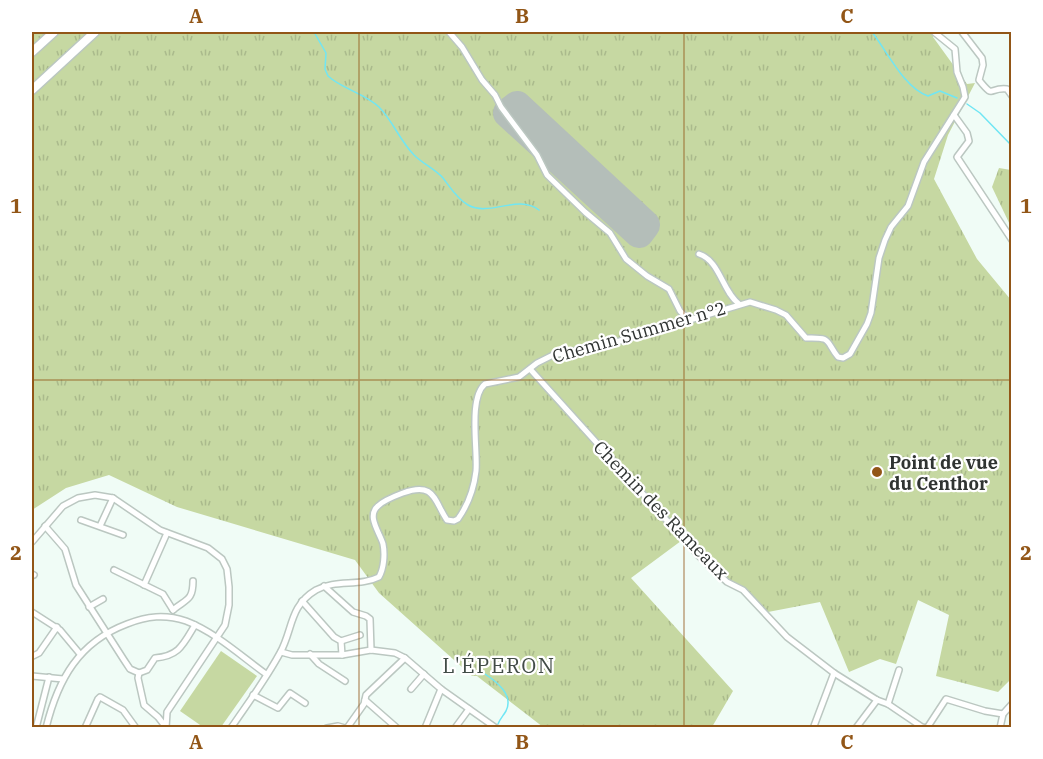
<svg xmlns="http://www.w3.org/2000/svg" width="1043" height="759" font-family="'IBM Plex Serif',serif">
  <defs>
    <pattern id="grass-tufts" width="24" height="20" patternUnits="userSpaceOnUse" patternTransform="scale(1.5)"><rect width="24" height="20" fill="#c6d8a2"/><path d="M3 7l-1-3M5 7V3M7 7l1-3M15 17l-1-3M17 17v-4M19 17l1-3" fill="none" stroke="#aaba8c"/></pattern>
  </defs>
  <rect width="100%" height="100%" fill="#f0fcf6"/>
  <g fill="url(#grass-tufts)">
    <polygon points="32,32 934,32 933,37 967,84 975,83 948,135 934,179 977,259 1011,300 1012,678 998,692 936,676 949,615 918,600 896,664 880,659 849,672 820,602 768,612 727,578 685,538 631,578 733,691 712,727 543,727 482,680 477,676 472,676 379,593 355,560 177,507 109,475 66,488 32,510"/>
    <polygon points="999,168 1011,170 1011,227 992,187"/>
  </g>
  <polygon fill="#c6d8a2" points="221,651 257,676 221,727 203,727 180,711"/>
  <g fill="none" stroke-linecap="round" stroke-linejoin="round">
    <g stroke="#70e6f4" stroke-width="1.5">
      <path d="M 314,32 L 326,53 L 325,69 L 328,76 C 342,89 364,93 379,107 C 393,121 400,141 414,155 C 423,164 435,169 443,178 C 450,187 457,199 468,205 C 490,217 517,194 539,210"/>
      <path d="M 872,32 C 887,51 904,88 928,96 L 940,91 L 957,98"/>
      <polyline points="967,104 980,113 1012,146"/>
      <path d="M 485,674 C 497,682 514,695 506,711 C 503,716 500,719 498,724"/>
    </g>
    <polygon stroke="#b4beb9" stroke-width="30" points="517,106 645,225 639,233 508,113"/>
    <defs>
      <g id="minor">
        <polyline points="449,32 462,47 482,80 495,95 501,107 537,155 547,175 585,212 610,233 626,259 647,276 669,289 680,311 685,316 692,318"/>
        <path d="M 962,32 L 982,58 L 983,65 L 979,80 C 995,100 988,87 1007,89 L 1012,96"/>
        <polyline points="954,115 967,133 969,141 957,157 1012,240"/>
        <path d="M 699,254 C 720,261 722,291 739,304"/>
        <polyline points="530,369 699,556 727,582 743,590 787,637 834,673 877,700 888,704 922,727 926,728"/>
        <polyline points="81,520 123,535"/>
        <polyline points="45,526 65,549 76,585 124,660 130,669 139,673"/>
        <polyline points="100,526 113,498"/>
        <polyline points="32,542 63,506 78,498 95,495 113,498 160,530 208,548 222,559 227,569 229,587 229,605 225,625 167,712 166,728"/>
        <polyline points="114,570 163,594 173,610"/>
        <polyline points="32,574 34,575"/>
        <polyline points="144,585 167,533"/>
        <polyline points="324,586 353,612 366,616 370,619 371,650"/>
        <polyline points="302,601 334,637 341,641 342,655"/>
        <polyline points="89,607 103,599"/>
        <path d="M 173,610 C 186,599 193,601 193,581"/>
        <polyline points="32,612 60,630 80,654"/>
        <polyline points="341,641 360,635"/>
        <polyline points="281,652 292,655 342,655 371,650 395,653 405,658 441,689 496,728"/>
        <polyline points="310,654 319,664 345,681"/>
        <polyline points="33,656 39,653 57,627"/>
        <path d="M 139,673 L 147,670 L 155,658 C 179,656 183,645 195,625"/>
        <polyline points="139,673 138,678 144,705 158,717 165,726"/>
        <polyline points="32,676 63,679"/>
        <polyline points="411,689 424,674"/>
        <polyline points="253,695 278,708 290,693 305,703"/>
        <polyline points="365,700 397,728"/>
        <polyline points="888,704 899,670"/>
        <polyline points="814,726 834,673"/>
        <polyline points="36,728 49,677"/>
        <path d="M 46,728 C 58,679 79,642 127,624 C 147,616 165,614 186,621 C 215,632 241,656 266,674"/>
        <polyline points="85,728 98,699 100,697 123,710 136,728"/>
        <path d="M 231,728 C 248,703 266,679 280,653 C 293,630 289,606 316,590 C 336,579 359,587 379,577 C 384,568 385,554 383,544 C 380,533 366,516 378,506 C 384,500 395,496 403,493 C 435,481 434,501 447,520 L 454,521 L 458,519 C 468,505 474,488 476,471 C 478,451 468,398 485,384 L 519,377 L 537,363 L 553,355 L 613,343 L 750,302 L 776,310 L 786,315 L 806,338 C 833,337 825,341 838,357 L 843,358 L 850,354 L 867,324 L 871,313 L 879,258 L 885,240 L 891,227 L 908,206 L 924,162 L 965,97 L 963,87 L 957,72 L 955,49 L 934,32"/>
        <polyline points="327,728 338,726 345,728"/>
        <polyline points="347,728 364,704 366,695 405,658"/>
        <polyline points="425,728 441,689"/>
        <polyline points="455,728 469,709"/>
        <polyline points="856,728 877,700"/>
        <polyline points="927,728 946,699 985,711 1003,714"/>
        <polyline points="1000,728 1003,714 1012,704"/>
      </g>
      <g id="trunk">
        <polyline points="32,52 54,32"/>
        <polyline points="32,90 95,32"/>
      </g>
    </defs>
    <use href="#minor" stroke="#bbc7c1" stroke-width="8"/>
    <use href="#trunk" stroke="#bbc7c1" stroke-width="11"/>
    <use href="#minor" stroke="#fff" stroke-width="5"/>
    <use href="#trunk" stroke="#fff" stroke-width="8"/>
  </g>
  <path fill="none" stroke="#925617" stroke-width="1.5" stroke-opacity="0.55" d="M 359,32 L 359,728M 684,32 L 684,728M 32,380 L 1012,380"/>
  <circle fill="#925617" stroke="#fff" stroke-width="2" cx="877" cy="472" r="6"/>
  <g text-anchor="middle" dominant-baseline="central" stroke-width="4.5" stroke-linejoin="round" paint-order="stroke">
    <g font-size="18" fill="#303432" stroke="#fff">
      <text transform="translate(639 332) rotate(-16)">Chemin Summer n°2</text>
      <text transform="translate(661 510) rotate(46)">Chemin des Rameaux</text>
    </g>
    <g font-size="18" font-weight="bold" fill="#303432" stroke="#fff" text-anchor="start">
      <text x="889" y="462">Point de vue<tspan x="889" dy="21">du Centhor</tspan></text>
    </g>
    <g font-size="21" letter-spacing="1.5" fill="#424c47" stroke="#fff">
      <text x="499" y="665">L'ÉPERON</text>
    </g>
  </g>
  <rect width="1043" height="759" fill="none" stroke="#ffffff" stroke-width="66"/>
  <rect x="33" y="33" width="977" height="693" fill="none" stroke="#925617" stroke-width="2"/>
  <g font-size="20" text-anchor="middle" font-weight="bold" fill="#925617">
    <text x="196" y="23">A</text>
    <text x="522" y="23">B</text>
    <text x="847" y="23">C</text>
    <text x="16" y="213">1</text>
    <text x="1026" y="213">1</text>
    <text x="16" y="560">2</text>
    <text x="1026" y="560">2</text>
    <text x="196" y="749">A</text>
    <text x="522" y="749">B</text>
    <text x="847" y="749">C</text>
  </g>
</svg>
